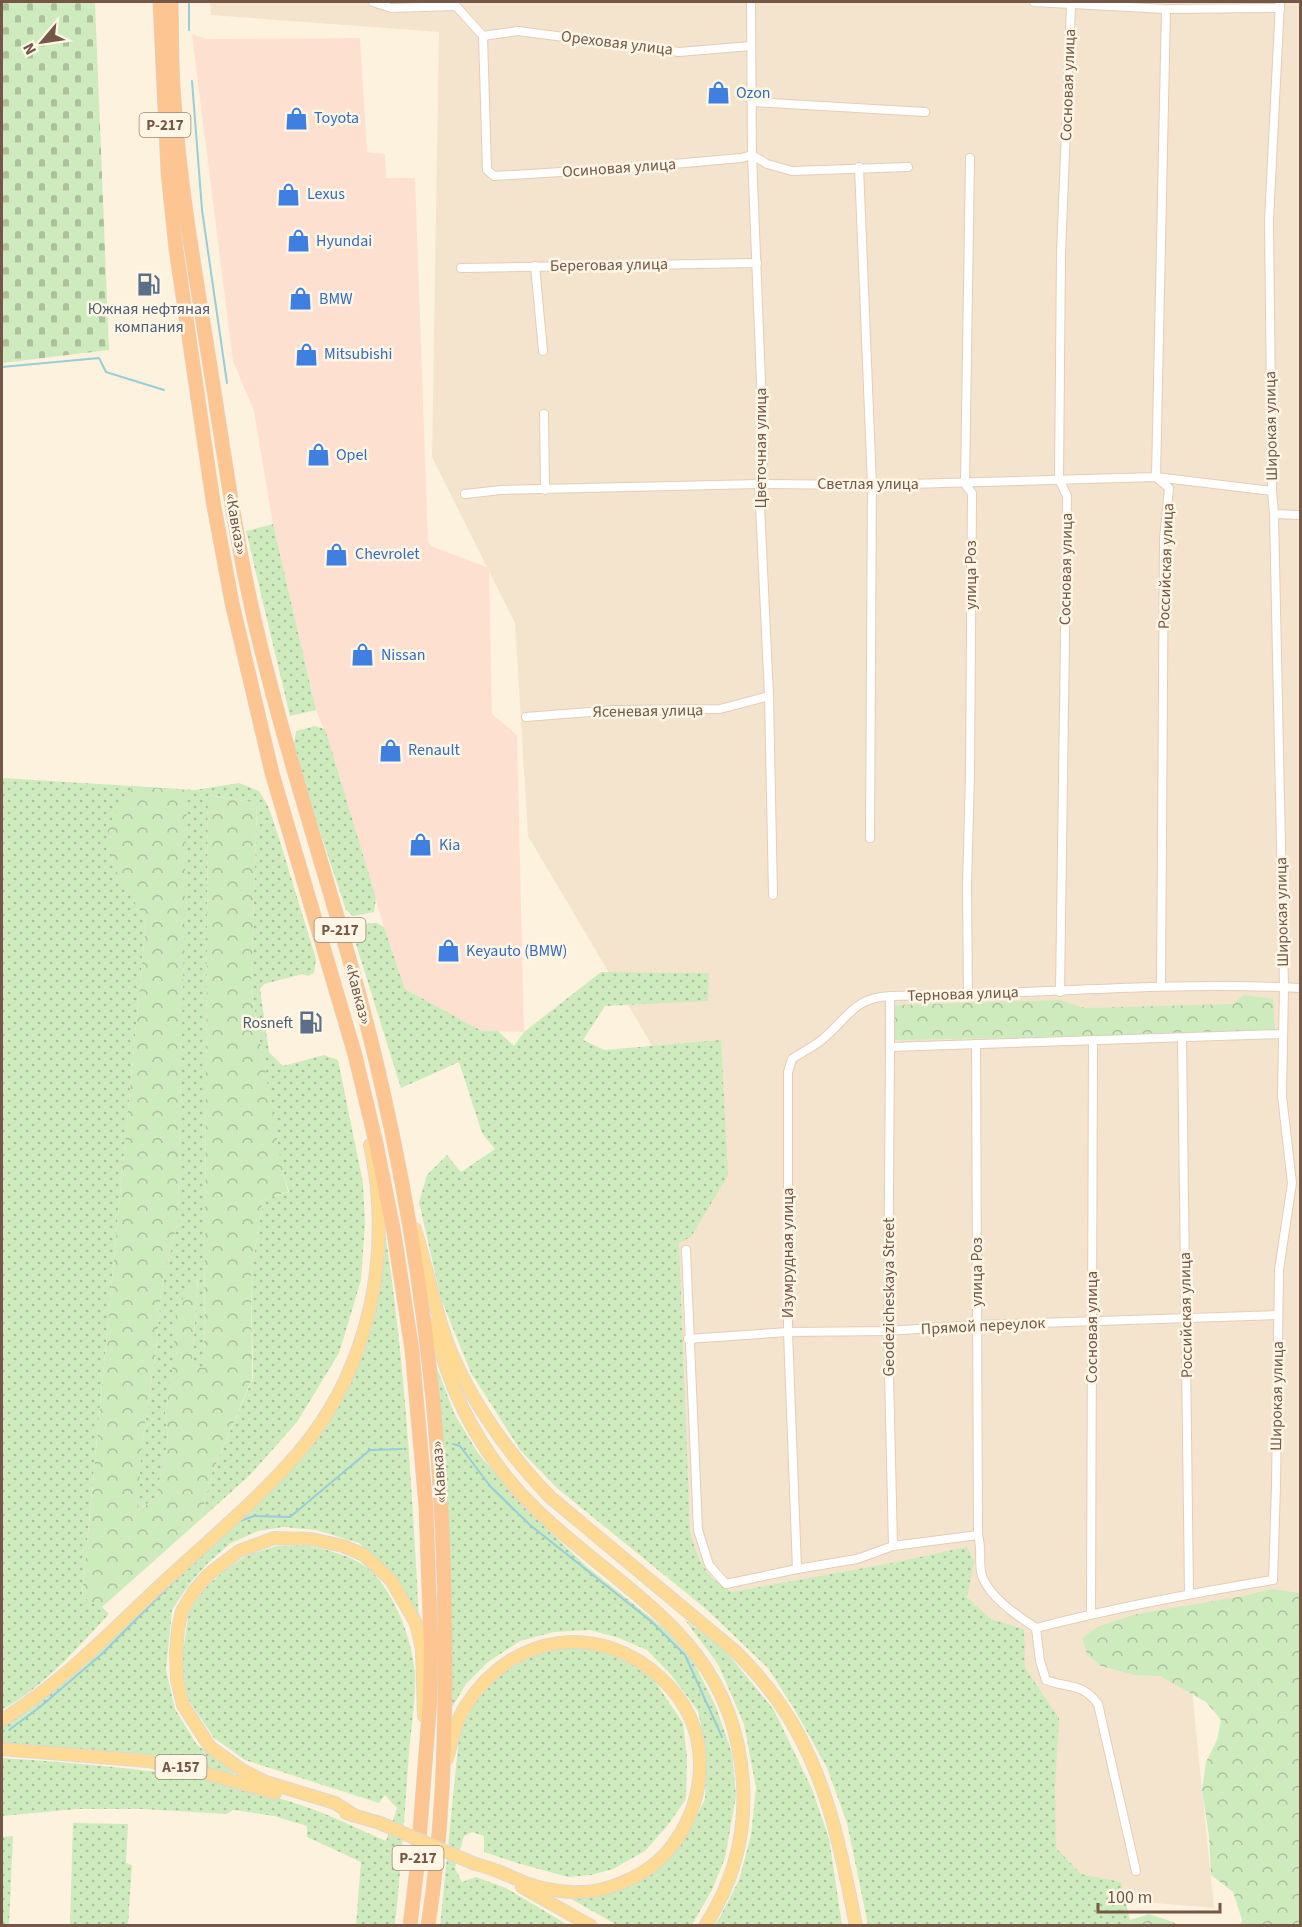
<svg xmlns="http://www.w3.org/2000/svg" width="1302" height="1927" font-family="'Source Sans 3',sans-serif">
  <defs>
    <pattern id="grass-dots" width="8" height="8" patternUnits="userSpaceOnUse" patternTransform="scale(1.5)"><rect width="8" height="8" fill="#ceebbd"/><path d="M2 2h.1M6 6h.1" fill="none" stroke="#acc19b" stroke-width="1.8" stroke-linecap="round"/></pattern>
    <pattern id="forest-crowns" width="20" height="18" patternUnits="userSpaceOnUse" patternTransform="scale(1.5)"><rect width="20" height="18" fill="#ceebbd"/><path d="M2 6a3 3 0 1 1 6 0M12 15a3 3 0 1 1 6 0" fill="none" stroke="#acc19b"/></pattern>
    <pattern id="cemetery-stones" width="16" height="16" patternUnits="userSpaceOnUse" patternTransform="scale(1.5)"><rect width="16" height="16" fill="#ceebbd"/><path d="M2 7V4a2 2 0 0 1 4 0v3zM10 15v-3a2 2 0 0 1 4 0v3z" fill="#acc19b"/></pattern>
  </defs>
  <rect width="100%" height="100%" fill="#fdf2de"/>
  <polygon fill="#f5e4cd" points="210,2 1300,2 1300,1617 1184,1609 1214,1908 1060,1895 997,1643 944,1559 746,1607 670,1538 676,1086 528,836 515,623 432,457 439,32 211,15"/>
  <polygon fill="#fee0d1" points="192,34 206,39 360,38 367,152 385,154 386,178 415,178 428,541 431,546 489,568 492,714 517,735 524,1032 482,1031 405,989 384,927 331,748 316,710 273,524 254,411 233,361"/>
  <g fill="url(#grass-dots)">
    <polygon points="273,524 316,710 290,716 246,531"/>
    <polygon points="315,726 325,729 331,748 376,898 374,912 353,916 346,910 296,759 294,743 296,731"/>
    <path d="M 2,778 L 195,790 L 239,783 L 259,791 L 268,806 L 278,835 L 316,959 L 314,973 L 308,976 L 303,974 L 264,984 L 260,989 L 269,1052 L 283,1066 L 324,1055 L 338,1060 L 363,1183 L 365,1224 L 361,1280 L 339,1353 L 297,1422 L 251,1474 L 200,1520 L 212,1473 L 253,1378 L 251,1275 L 263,1199 L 289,1192 L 280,1161 L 251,988 L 257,803 L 208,795 L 204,1368 L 192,1365 L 198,1276 L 172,1374 L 165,1415 L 168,1439 L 156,1497 L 137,1511 L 141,1452 L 156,1351 L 161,1291 L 178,1220 L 186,790 L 114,867 L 146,921 L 82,1596 L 102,1607 L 109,1614 C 76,1649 44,1687 2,1710 Z"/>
    <path d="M 368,923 L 377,923 L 384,927 L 405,989 L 482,1031 L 498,1031 L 514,1046 L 524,1032 L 601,972 L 709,973 L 708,1001 L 605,1006 L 583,1040 L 604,1050 L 721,1040 L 728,1175 L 691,1237 L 679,1243 L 690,1531 C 699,1563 703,1574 732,1592 L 892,1563 L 967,1547 L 974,1562 L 967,1597 L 991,1619 L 1024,1629 L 1025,1668 L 1059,1718 L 1055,1786 L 1056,1848 L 1081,1874 L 1121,1882 L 1130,1920 L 1128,1925 L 868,1925 L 847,1823 L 827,1768 L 795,1710 L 768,1668 L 706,1609 L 557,1488 L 521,1451 L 471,1373 L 441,1299 L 419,1202 L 427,1175 L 447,1155 L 461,1172 L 495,1149 L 482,1133 L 459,1062 L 401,1088 L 356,944 L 361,927 Z"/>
    <path d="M 385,1232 C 405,1360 412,1491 419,1620 L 408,1596 L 387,1570 L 359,1543 L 316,1530 L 283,1527 L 258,1531 L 231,1543 L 208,1563 L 190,1583 L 172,1610 L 166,1670 L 175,1709 L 197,1745 L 234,1772 L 233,1775 L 185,1763 L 2,1743 L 2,1724 L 299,1460 L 332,1417 L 361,1355 L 376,1303 Z"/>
    <polygon points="435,1363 455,1415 478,1453 525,1508 586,1566 666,1630 692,1659 716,1707 732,1753 736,1796 725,1858 712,1890 692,1925 617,1925 566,1896 595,1898 627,1885 664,1863 691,1828 705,1799 706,1749 698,1711 672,1676 647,1650 619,1638 590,1630 554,1632 520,1641 488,1662 466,1684 451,1709"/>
    <path d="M 305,1545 C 328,1550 358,1556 375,1575 C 397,1599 413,1643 415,1675 C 416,1700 411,1727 409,1753 C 405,1810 401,1868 395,1925 L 356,1925 L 361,1862 L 307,1837 L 307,1826 L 274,1816 L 233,1810 L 227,1814 L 142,1809 L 77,1809 L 2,1816 L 2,1758 C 104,1765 208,1772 306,1807 C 333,1816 360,1830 386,1841 L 397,1808 L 385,1795 L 379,1803 L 245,1760 L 214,1738 L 188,1699 L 181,1664 L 189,1612 L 204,1589 L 225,1570 L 247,1555 L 277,1546 Z"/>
    <polygon points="685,1620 725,1650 774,1710 812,1789 829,1838 842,1925 714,1925 720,1917 739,1880 751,1835 756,1788 744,1724 718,1664"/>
    <path d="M 589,1645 L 623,1657 L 652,1677 L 683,1723 L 687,1757 L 686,1799 L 668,1825 L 645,1851 L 613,1869 L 591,1875 L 568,1877 L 517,1863 L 484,1852 L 484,1836 L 472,1832 L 464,1836 L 455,1868 L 462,1882 L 476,1877 L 506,1888 L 568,1925 L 440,1926 L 459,1737 C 478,1689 499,1660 551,1647 C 563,1644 577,1645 589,1645 Z"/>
    <polygon points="73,1823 128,1824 126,1863 132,1865 128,1925 70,1925"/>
    <polygon points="13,1836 9,1925 2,1925 2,1837"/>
  </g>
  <g fill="url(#forest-crowns)">
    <polygon points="132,786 187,790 178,1220 161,1291 156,1351 141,1452 138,1511 156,1497 168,1439 165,1415 172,1374 176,1310 198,1274 192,1365 204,1368 208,795 257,803 251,989 281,1162 288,1192 263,1199 251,1275 252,1379 212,1473 200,1520 102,1607 82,1597 146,921 113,866 107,828"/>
    <polygon points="1244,995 1273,999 1275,1032 895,1040 895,1005 1060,1000 1085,1008 1233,1004"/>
    <polygon points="1271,1589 1300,1593 1300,1925 1241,1925 1242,1920 1233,1892 1211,1875 1209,1836 1202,1790 1206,1762 1217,1740 1221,1720 1206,1702 1160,1676 1134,1675 1101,1666 1087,1654 1082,1638 1099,1626 1137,1614 1244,1596"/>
    <polygon points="1149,1914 1173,1922 1178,1925 1128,1925 1130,1920"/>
  </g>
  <polygon fill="url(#cemetery-stones)" points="2,2 95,2 109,350 2,363"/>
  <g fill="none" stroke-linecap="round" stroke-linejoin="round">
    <g stroke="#98cdd9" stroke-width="2">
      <polyline points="189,2 189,30"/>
      <polyline points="192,81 202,210 227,383"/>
      <polyline points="2,367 99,358 106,372 164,390"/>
      <polyline points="453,1444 460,1446 490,1486 530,1525 652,1622 685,1655 722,1737"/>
      <polyline points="240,1521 254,1516 290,1517 370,1450 402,1449"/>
      <polyline points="9,1730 40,1707 103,1653 180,1575"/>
    </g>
    <defs>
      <g id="minor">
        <polyline points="373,2 391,8 456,6 483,36 487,170 494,176 628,168 741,158 752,155 767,164 792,171 908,167"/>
        <polyline points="751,2 752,155 764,457 759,484 769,696 773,895"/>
        <polyline points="1034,2 1166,9 1280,8"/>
        <polyline points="483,36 518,31 679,52 751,46"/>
        <polyline points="753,102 925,112"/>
        <polyline points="859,167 872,485 870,838"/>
        <polyline points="535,266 543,351"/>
        <polyline points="461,268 757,263"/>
        <polyline points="544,414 545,490"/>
        <polyline points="465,494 501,490 759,484 872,485 1156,477 1272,491"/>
        <polyline points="1274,514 1300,515"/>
        <polyline points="526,717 615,710 720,709 769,696"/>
        <polyline points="1161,986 1164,539 1169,488 1156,477 1166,9"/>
        <polyline points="1060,992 1067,496 1059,479 1061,253 1071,5"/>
        <polyline points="968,993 967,886 970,774 972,493 965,484 970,158"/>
        <path d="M 1283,1034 L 890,1047 L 890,996 C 1027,995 1164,981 1300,988"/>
        <polyline points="1182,1038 1189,1593"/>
        <polyline points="976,1044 978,1535"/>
        <polyline points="890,1047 888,1331 893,1546"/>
        <path d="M 686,1250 L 698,1530 L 709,1565 L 726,1584 L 797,1569 L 857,1559 L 893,1546 L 978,1535 C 982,1550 979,1559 981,1572 C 986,1595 1017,1616 1036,1628 L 1040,1661 L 1046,1680 C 1070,1689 1081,1682 1098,1704 L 1136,1871"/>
        <polyline points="688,1339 788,1332 888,1331 977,1325 1278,1315"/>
        <path d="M 797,1569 L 788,1332 L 788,1072 L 792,1059 C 802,1052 815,1046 824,1038 C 849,1017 853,998 890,996"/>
        <polyline points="1091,1614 1093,1041"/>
        <path d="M 1036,1628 C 1114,1608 1193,1593 1273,1580 L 1276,1487 L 1279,1270 L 1292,1183 L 1282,1096 L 1284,987 L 1274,514 L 1272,491 L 1269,220 L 1280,2"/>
      </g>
      <g id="primary">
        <path d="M 415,1229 C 425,1262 432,1295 442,1327 C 461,1388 506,1452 550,1497 L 736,1652 C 752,1668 767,1685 780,1704 C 826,1770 841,1849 856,1926"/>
        <path d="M 434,1324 C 448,1389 477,1446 522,1495 C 614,1592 734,1631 743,1784 C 746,1834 733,1883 705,1926"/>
        <path d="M 2,1720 C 64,1682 111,1631 164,1582 C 209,1540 258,1500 298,1453 C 360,1381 386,1284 377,1190 C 376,1175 373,1160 370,1145"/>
        <polyline points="2,1749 148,1761 194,1770 275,1793"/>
        <path d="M 447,1759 C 452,1740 456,1720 467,1704 C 513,1633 600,1621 662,1679 C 687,1702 701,1733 700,1768 C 699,1797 689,1824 671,1847 C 650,1875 605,1895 570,1892 C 557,1891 539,1888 526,1883 C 508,1876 495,1868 475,1864"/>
        <polyline points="346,1813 380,1823"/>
        <polyline points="354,1815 335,1803 266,1782 242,1770 210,1747 183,1705 177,1680 176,1653 178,1629 182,1611 194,1591 209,1574 239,1551 274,1538 311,1539 343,1546 364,1555 391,1580 416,1623 422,1649 424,1716"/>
        <polyline points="522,1887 591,1926"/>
      </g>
      <g id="trunk">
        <polyline points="160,2 168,173 176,249 213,501 232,603 272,773 355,1055 376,1143 394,1233 412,1350 426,1507 431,1645 430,1700 417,1868 410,1926"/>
        <path d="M 171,2 C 172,34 171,67 174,100 C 180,191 197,282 211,372 C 224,453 235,534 253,614 C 289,773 346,927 382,1087 C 425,1275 446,1469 445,1661 C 445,1752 442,1836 428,1926"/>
      </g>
    </defs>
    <use href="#minor" stroke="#e1ceba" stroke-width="10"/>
    <use href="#primary" stroke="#ded7d3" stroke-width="14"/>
    <use href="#trunk" stroke="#ded7d3" stroke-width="15"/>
    <use href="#minor" stroke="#fff" stroke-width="8"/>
    <use href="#primary" stroke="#ffda94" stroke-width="12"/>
    <use href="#trunk" stroke="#fdc592" stroke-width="14"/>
    <defs>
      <polyline id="primary-bridge" points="380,1823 475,1864"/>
    </defs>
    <use href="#primary-bridge" stroke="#ded7d3" stroke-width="14" stroke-linecap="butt"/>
    <use href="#primary-bridge" stroke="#ffda94" stroke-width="12"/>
  </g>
  <defs>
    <symbol id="shop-bare" viewBox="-9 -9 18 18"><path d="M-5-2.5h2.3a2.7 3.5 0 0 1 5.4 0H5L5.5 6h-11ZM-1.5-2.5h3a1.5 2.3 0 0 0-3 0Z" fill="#3f7fe0" stroke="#fff6e6" stroke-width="2.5" paint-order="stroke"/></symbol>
    <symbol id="fuel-bare" viewBox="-9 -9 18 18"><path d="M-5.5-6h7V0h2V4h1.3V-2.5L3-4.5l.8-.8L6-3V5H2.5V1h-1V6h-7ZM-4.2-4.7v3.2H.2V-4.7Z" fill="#5c6f8a" stroke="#fff6e6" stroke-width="2.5" paint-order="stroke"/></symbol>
  </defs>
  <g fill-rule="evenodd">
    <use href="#shop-bare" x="702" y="76" width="33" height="33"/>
    <use href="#shop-bare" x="280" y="102" width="33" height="33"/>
    <use href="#shop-bare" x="272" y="178" width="33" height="33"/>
    <use href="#shop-bare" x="282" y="224" width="33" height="33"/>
    <use href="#fuel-bare" x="132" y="268" width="33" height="33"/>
    <use href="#shop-bare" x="284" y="282" width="33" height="33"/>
    <use href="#shop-bare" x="290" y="338" width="33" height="33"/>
    <use href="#shop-bare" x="302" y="438" width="33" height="33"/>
    <use href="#shop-bare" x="320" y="538" width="33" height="33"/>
    <use href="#shop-bare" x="346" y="638" width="33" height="33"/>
    <use href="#shop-bare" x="374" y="734" width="33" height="33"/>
    <use href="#shop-bare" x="404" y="828" width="33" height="33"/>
    <use href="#shop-bare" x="432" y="934" width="33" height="33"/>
    <use href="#fuel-bare" x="294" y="1006" width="33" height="33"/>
  </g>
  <g text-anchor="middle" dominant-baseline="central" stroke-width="5" stroke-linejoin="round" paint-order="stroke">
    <g fill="#fff6e6" stroke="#9e8776" stroke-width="1.5">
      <rect x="139.5" y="113" width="51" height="24" rx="4.5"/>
      <rect x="314.5" y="918" width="51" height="24" rx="4.5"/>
      <rect x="155.5" y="1755" width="51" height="24" rx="4.5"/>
      <rect x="392.5" y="1846" width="51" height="24" rx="4.5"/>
    </g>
    <g font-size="15" font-weight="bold" fill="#745746">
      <text x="165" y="125">Р-217</text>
      <text x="340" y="930">Р-217</text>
      <text x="181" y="1767">А-157</text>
      <text x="418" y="1858">Р-217</text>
    </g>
    <g font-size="16" fill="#745746" stroke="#fff6e6">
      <text transform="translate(617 43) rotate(7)">Ореховая улица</text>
      <text transform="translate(1068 85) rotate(-88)">Сосновая улица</text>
      <text transform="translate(619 168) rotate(-4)">Осиновая улица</text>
      <text transform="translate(609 265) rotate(-1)">Береговая улица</text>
      <text transform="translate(1271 426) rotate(-91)">Широкая улица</text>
      <text transform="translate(761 448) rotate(-90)">Цветочная улица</text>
      <text x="868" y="484">Светлая улица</text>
      <text transform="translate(236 524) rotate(80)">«Кавказ»</text>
      <text transform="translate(1166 566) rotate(-88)">Российская улица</text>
      <text transform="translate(1066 569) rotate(-89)">Сосновая улица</text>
      <text transform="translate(971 575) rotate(-90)">улица Роз</text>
      <text transform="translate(648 711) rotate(-1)">Ясеневая улица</text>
      <text transform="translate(1282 912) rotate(-91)">Широкая улица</text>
      <text transform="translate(358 994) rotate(75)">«Кавказ»</text>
      <text transform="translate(963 994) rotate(-2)">Терновая улица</text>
      <text transform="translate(788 1253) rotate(-90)">Изумрудная улица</text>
      <text transform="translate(977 1272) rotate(-90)">улица Роз</text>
      <text transform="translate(889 1297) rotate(-90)">Geodezicheskaya Street</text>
      <text transform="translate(1186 1315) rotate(-91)">Российская улица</text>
      <text transform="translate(983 1326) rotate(-3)">Прямой переулок</text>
      <text transform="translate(1092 1327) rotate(-90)">Сосновая улица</text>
      <text transform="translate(1277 1396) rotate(-89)">Широкая улица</text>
      <text transform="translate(439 1472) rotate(-94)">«Кавказ»</text>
    </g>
    <g font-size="16" fill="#366cbe" stroke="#fff6e6" text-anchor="start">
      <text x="736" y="93">Ozon</text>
      <text x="314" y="118">Toyota</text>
      <text x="307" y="194">Lexus</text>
      <text x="316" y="241">Hyundai</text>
      <text x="319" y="299">BMW</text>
      <text x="324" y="354">Mitsubishi</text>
      <text x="336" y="455">Opel</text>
      <text x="355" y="554">Chevrolet</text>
      <text x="381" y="655">Nissan</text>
      <text x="408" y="750">Renault</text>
      <text x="439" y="845">Kia</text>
      <text x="466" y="951">Keyauto (BMW)</text>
    </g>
    <g font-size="16" fill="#4e5e75" stroke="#fff6e6">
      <text x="149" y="309">Южная нефтяная<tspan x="149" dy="18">компания</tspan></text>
      <text x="293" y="1023" text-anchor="end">Rosneft</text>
    </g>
  </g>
  <rect width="1302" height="1927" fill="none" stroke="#745746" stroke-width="6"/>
  <g transform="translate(42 42) rotate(241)" stroke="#fff6e6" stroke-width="4.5" paint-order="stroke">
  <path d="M0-4.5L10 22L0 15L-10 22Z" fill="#745746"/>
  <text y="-9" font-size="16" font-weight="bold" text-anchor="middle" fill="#745746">N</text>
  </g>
  <path d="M1098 1903v9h122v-9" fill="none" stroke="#745746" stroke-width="3"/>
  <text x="1107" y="1903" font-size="18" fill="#745746" stroke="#fff6e6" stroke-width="4.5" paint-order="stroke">100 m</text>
</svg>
